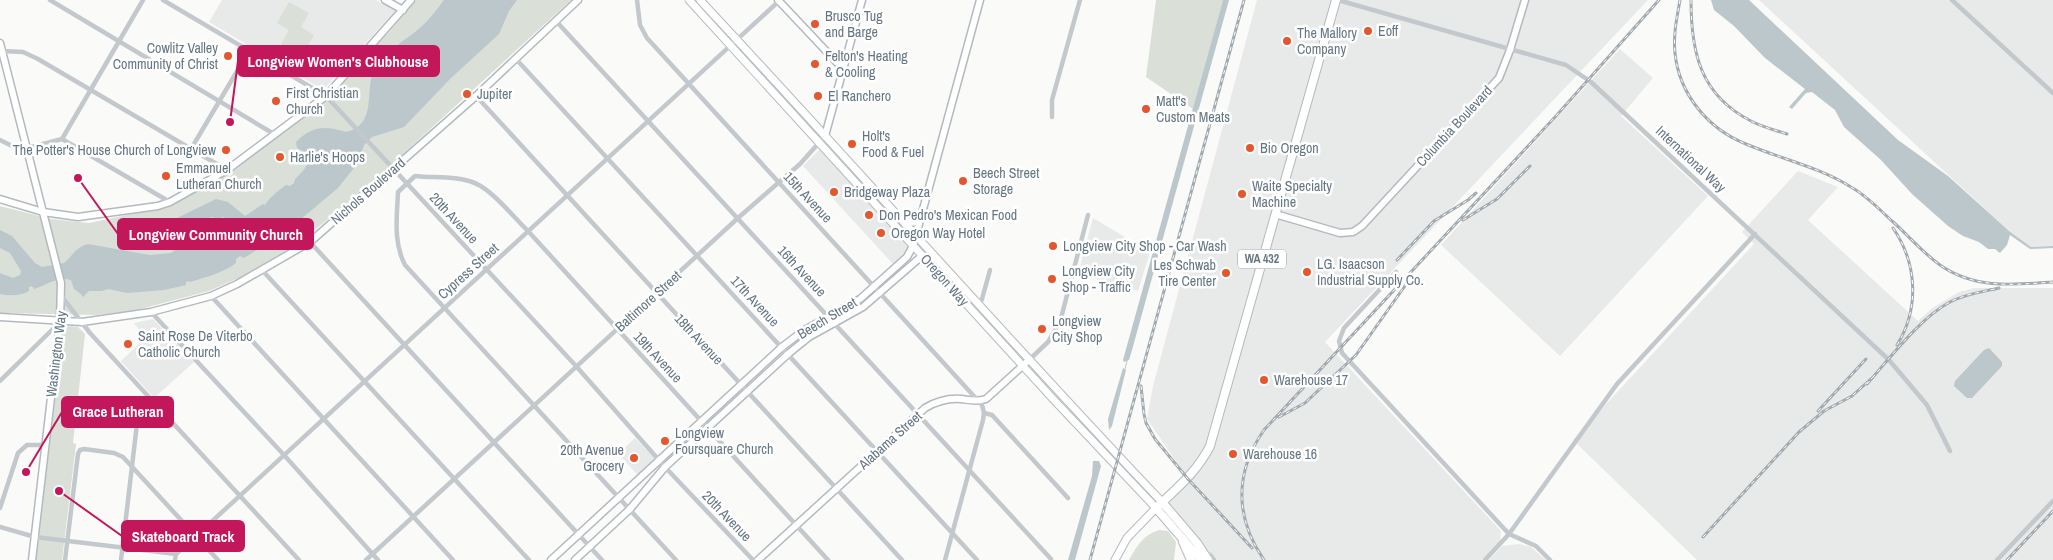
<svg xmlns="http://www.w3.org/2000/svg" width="2053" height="560" font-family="'Archivo Narrow',sans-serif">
  <rect width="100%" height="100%" fill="#fafaf8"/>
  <g fill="#e8e9e9">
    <polygon points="222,0 376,0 395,11 323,90 209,22"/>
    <polygon points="1257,0 1648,0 1325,342 1501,531 1500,542 1482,560 1215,560 1162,502 1188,479 1147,419 1153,386"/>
    <polygon points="1759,0 2053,0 2053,246 2031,247 2009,231"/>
    <polygon points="1620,49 1653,78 1621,116 1708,196 1560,356 1441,245"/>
    <polygon points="821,148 909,245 907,253 894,265 803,166"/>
    <polygon points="1798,171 1838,187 1808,220 1918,321 1932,308 1959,292 1974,288 2053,288 2053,560 1697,560 1573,440 1754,244 1742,232"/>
    <polygon points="1093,218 1150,252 1138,291 1078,274"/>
    <polygon points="153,319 194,362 154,398 121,361 145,338 134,323"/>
    <polygon points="635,438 656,460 639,476 618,454"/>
    <polygon points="1519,544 1531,547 1546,560 1489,560 1502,546"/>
  </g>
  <g fill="#dadfd7">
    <polygon points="416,0 571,0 366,188 300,242 245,275 209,291 133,311 96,315 0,313 0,206 51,219 89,223 169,206 222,177 323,102 390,31"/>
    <polygon points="1156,0 1223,0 1193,109 1146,77"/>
    <polygon points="289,2 309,13 301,27 314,35 302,56 281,44 289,30 277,23"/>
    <polygon points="68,326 78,327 85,334 73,443 76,444 62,560 36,560 63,333"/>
    <path d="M 1159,530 L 1168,531 L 1176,542 L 1174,560 L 1129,560 C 1137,546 1143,535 1159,530 Z"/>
  </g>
  <g fill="#bbc7cb" fill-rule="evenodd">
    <path d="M 444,0 L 517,0 L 509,11 L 499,34 L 451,78 L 404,127 L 372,137 L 364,145 L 358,163 L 338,188 L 283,234 L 244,258 L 240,256 L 236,259 L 236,263 C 223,273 206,277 190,282 L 188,281 L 186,282 L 186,285 L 164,290 L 127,293 L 108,289 L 102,291 L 89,291 L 83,297 L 81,294 L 74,289 L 71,280 C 56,276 46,286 34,289 L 32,286 L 29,287 L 29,291 C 20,296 10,296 0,294 L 0,273 L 13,278 L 20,275 L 21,271 L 10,253 L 0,248 L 0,230 L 12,236 L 35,263 L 42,267 L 64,263 C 73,256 74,248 88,244 L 150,255 L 171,253 L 180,246 L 180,239 C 169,228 154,236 140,236 L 140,230 L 144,223 L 175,219 L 216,199 L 228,202 L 245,216 L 263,204 L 265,205 C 270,197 278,191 286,185 L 290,186 L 294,183 L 295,179 C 303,171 310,166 308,154 L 297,148 L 296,142 C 313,125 325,126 346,132 C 377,125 365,92 373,72 C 383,52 405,41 421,27 C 430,19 437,9 444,0 ZM 211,217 L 218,219 L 224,217 L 228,223 C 221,234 206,242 194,236 L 192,233 L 195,225 L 203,224 Z"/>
    <polygon points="1223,0 1229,0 1132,350 1129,360 1124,362 1123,360"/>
    <polygon points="1711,0 1749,0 1898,140 1948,176 2009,231 2031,247 2053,246 2053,248 2030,249 2010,235 2007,245 2000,253 1995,249 1988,249 1979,242 1963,236 1948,226 1912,194 1881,160 1844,127 1835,110 1812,92 1806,93 1792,109 1789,107 1805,89 1765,58 1734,26 1714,10"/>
    <polygon points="1989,348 2002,362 2002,366 1972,398 1967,398 1954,386 1955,381 1984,350"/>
    <polygon points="1123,368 1126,370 1112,426 1109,430 1108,419"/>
    <polygon points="1093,461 1099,461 1101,466 1075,560 1068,560 1092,476"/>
  </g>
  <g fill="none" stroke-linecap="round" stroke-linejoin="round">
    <polyline stroke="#bbc7cb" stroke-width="1" points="1125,369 1127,361"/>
    <defs>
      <g id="secondary">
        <polyline points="385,0 403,10"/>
        <polyline points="778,0 843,69"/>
        <polyline points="0,43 61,283 60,321 32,560"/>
        <polyline points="825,136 862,0"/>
        <polyline points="0,199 43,212 78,217 158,206 170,202 227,170 326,96 411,0"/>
        <polyline points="1275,214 1340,233 1353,232 1362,226 1499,78 1510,50 1525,0"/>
        <polyline points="0,317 82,322 151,312 211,296 237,284 310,242 476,96 578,0"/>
        <polyline points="551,560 782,347 803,331 860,299 907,257 913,246 980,0"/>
        <polyline points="575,560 630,509 665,467 788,354 809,337 863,307 923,255"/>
        <path d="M 758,560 L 925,408 C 937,401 948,398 961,399 C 970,400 977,402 986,399 L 1029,360"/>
      </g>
      <g id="primary">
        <polyline points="689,0 1054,400 1156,508 1127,538 1115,560"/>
        <path d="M 700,0 C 855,166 1005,337 1162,502"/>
        <polyline points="905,222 914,222 921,218"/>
      </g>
      <g id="highway">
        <polyline points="1162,502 1197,543 1208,560"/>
        <polyline points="1183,542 1191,560"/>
        <path d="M 1201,560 L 1156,508 C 1177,488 1197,472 1210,446 L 1336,0"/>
      </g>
    </defs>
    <use href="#secondary" stroke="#b3babf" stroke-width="9"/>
    <use href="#primary" stroke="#b5babe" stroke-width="9"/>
    <use href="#highway" stroke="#b4b9bd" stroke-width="10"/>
    <g stroke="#c3c8cc" stroke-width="4.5">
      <polyline points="50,0 274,134"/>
      <polyline points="163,0 326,96 576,366 665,467 753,560"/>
      <polyline points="637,0 640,25 647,38 982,405 984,413 983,420 945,560"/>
      <polyline points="1338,0 1566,65 1591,82 1889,360 1927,405 1950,451"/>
      <polyline points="1952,0 2053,93"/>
      <polyline points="556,21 1051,559"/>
      <polyline points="2,51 23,52 38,59 227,170"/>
      <polyline points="516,59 977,560"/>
      <polyline points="476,96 902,560"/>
      <polyline points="1052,117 1052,100 1080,0"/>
      <polyline points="62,139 143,0"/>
      <polyline points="0,140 20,150 62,139 170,202"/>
      <polyline points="191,149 249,51"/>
      <polyline points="310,242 602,560"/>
      <polyline points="261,269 529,560"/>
      <polyline points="1396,272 1344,328 1339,341 1342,353 1509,534 1536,546 1550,560"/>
      <polyline points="211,296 453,560"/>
      <polyline points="62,297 90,333 299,560"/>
      <polyline points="979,305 982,299 990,270"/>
      <polyline points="151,312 284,455 378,560"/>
      <polyline points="1029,360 1048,342 1060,322 1088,215"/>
      <polyline points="0,381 60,322"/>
      <polyline points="984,413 992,415 1068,498"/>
      <polyline points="0,508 18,453 27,445 45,445"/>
      <polyline points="0,527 35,537 176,554"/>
      <polyline points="1210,555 1214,560"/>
      <polyline points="65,560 78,454 80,450 84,449 114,453 123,457 218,560"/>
      <polyline points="121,560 138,415 143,405 150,399"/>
      <polyline points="175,560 176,554 196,536 779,1"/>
      <polyline points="366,560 738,218 800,164 825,136"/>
      <path d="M 676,560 L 405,265 C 393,242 397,217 398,192 L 415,176 C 433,178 453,176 469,181 C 490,186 512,216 528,231 L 828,560"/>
      <polyline points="1485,560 1509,534 1617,384 1755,234"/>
      <polyline points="1997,560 2053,501"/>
    </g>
    <use href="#secondary" stroke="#fff" stroke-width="6"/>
    <use href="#primary" stroke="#fff" stroke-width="7"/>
    <use href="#highway" stroke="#fff" stroke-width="8"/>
    <defs>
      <g id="rail">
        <path d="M 1680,0 C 1677,17 1673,35 1675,53 C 1679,94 1708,129 1746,144 C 1781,159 1819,167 1851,187 C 1867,196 1879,209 1892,221 C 1908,235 1922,252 1940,265 C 1974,289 2013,285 2053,282"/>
        <path d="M 1691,0 C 1691,52 1700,95 1751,121 C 1762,127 1775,130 1787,134"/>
        <polyline points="1463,220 1497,199 1530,166"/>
        <path d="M 1893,228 C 1917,263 1920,308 1897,345"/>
        <polyline points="1397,260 1434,221 1468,200 1476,193"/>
        <path d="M 1867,384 C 1890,358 1920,318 1950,302 C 1965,294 1982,292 1999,288"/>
        <polyline points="1141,386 1144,414 1146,423 1155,439 1188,479 1252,548"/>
        <polyline points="1818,411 1866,359"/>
        <polyline points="1279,417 1305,403 1356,355 1407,283"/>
        <polyline points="1703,537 1799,432 1824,411 1852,396 1872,378"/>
        <polyline points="1090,560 1244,0"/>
        <path d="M 1264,560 C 1235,518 1234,473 1264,430 L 1556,116 L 1659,0"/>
        <polyline points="2007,560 2053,511"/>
      </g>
    </defs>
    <use href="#rail" stroke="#a2aab0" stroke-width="3"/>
    <use href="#rail" stroke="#fff" stroke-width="1" stroke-dasharray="4" stroke-linecap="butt"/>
  </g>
  <g fill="#e4572e" stroke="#fff" stroke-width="2">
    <circle cx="815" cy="24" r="5"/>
    <circle cx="1368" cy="31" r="5"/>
    <circle cx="1287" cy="41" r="5"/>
    <circle cx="228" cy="56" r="5"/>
    <circle cx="815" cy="64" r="5"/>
    <circle cx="467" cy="94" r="5"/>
    <circle cx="818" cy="96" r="5"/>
    <circle cx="276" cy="101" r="5"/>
    <circle cx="1146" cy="109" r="5"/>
    <circle cx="852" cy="144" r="5"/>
    <circle cx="1250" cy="148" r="5"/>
    <circle cx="226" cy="150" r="5"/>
    <circle cx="280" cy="157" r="5"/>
    <circle cx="166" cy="176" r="5"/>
    <circle cx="963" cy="181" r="5"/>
    <circle cx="834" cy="192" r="5"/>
    <circle cx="1242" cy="194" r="5"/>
    <circle cx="869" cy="215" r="5"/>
    <circle cx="881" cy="233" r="5"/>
    <circle cx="1053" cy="246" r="5"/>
    <circle cx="1307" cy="272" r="5"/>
    <circle cx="1226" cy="273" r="5"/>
    <circle cx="1052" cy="279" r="5"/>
    <circle cx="1042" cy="329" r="5"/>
    <circle cx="128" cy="344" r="5"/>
    <circle cx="1264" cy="380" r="5"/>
    <circle cx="665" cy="441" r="5"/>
    <circle cx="1233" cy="454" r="5"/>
    <circle cx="634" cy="458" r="5"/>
  </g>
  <g text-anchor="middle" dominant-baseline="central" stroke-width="5" stroke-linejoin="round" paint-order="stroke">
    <rect fill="#fff" stroke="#939fa8" stroke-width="1" x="1238" y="249.5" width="48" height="19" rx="4"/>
    <g font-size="12" font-weight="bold" fill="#657683">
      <text x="1262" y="259">WA 432</text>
    </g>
    <g font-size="14" fill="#657683" stroke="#fff" text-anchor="start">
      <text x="825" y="16">Brusco Tug<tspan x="825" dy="16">and Barge</tspan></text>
      <text x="1378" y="31">Eoff</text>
      <text x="1297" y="33">The Mallory<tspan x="1297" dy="16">Company</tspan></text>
      <text x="218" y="48" text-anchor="end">Cowlitz Valley<tspan x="218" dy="16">Community of Christ</tspan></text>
      <text x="825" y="56">Felton's Heating<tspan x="825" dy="16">&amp; Cooling</tspan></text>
      <text x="286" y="93">First Christian<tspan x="286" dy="16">Church</tspan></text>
      <text x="477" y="94">Jupiter</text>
      <text x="828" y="96">El Ranchero</text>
      <text x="1156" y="101">Matt's<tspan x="1156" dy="16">Custom Meats</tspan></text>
      <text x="862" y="136">Holt's<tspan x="862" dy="16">Food &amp; Fuel</tspan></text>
      <text x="1260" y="148">Bio Oregon</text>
      <text x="216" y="150" text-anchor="end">The Potter's House Church of Longview</text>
      <text x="290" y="157">Harlie's Hoops</text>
      <text x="176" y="168">Emmanuel<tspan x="176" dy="16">Lutheran Church</tspan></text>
      <text x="973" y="173">Beech Street<tspan x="973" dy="16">Storage</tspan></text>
      <text x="1252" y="186">Waite Specialty<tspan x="1252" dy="16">Machine</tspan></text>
      <text x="844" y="192">Bridgeway Plaza</text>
      <text x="879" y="215">Don Pedro's Mexican Food</text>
      <text x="891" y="233">Oregon Way Hotel</text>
      <text x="1063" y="246">Longview City Shop - Car Wash</text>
      <text x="1317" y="264">LG. Isaacson<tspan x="1317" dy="16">Industrial Supply Co.</tspan></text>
      <text x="1216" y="265" text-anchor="end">Les Schwab<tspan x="1216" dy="16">Tire Center</tspan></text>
      <text x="1062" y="271">Longview City<tspan x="1062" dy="16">Shop - Traffic</tspan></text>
      <text x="1052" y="321">Longview<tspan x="1052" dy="16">City Shop</tspan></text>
      <text x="138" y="336">Saint Rose De Viterbo<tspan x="138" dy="16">Catholic Church</tspan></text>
      <text x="1274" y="380">Warehouse 17</text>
      <text x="675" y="433">Longview<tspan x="675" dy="16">Foursquare Church</tspan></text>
      <text x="624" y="450" text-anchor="end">20th Avenue<tspan x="624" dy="16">Grocery</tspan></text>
      <text x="1243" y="454">Warehouse 16</text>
    </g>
    <g font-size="14" fill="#657683" stroke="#fff">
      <text transform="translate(1454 126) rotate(-47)">Columbia Boulevard</text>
      <text transform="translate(1691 159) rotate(43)">International Way</text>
      <text transform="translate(368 191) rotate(-41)">Nichols Boulevard</text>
      <text transform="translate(808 197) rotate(47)">15th Avenue</text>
      <text transform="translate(454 218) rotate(47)">20th Avenue</text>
      <text transform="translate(468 271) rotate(-42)">Cypress Street</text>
      <text transform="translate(802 271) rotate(47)">16th Avenue</text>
      <text transform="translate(945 280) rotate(48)">Oregon Way</text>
      <text transform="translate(648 301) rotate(-42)">Baltimore Street</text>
      <text transform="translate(755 301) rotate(47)">17th Avenue</text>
      <text transform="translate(827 318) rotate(-31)">Beech Street</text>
      <text transform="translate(699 339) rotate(47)">18th Avenue</text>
      <text transform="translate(56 354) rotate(-83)">Washington Way</text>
      <text transform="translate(658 357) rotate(47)">19th Avenue</text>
      <text transform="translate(890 440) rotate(-42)">Alabama Street</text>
      <text transform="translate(727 516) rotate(46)">20th Avenue</text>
    </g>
  </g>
  <path fill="none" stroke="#c2185b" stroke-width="2" d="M230 122L238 61M78 178L118 234M26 472L62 412M59 491L122 536"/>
  <g fill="#c2185b" stroke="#fff" stroke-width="2">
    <circle cx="230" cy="122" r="5"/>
    <circle cx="78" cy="178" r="5"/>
    <circle cx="26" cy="472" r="5"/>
    <circle cx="59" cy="491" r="5"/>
  </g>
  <g fill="#c2185b" stroke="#c2185b" stroke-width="2">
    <rect x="238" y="46" width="201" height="30" rx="5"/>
    <rect x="118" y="219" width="195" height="30" rx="5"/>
    <rect x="62" y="397" width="111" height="30" rx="5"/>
    <rect x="122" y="521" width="122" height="30" rx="5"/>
  </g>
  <g font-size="15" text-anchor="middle" font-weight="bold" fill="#fff">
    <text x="338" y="67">Longview Women's Clubhouse</text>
    <text x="216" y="240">Longview Community Church</text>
    <text x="118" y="417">Grace Lutheran</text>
    <text x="183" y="542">Skateboard Track</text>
  </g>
</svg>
